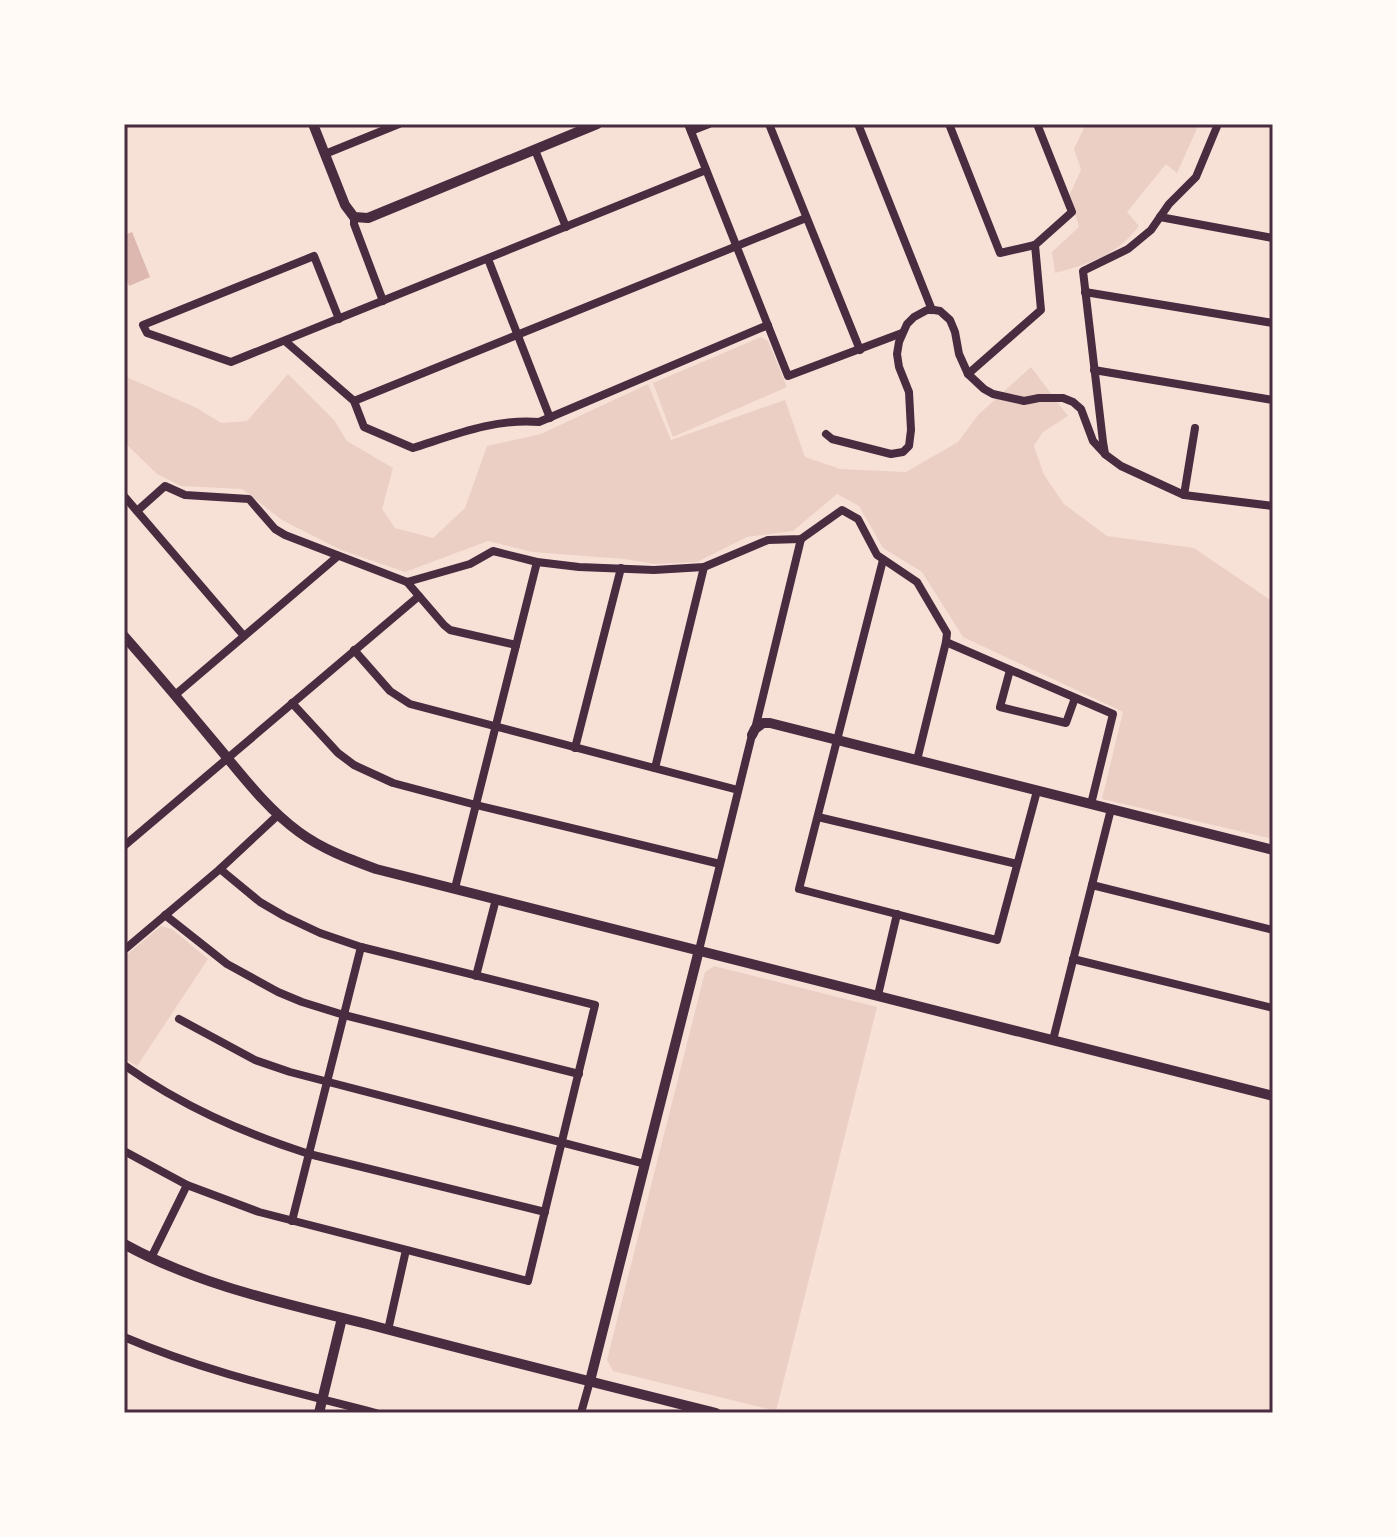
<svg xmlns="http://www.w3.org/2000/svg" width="1397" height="1537" font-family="Barlow,sans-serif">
  <rect width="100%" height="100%" fill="#f7e1d7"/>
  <g fill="#ebcfc5">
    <path d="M 1091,124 L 1199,124 L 1177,173 L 1166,164 L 1127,212 L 1139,226 C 1115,257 1091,263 1055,273 L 1052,252 L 1079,227 L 1070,194 L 1081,170 L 1074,149 L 1084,128 Z"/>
    <polygon points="761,337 768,341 787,387 673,437 653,383"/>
    <polygon points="1031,367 1068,416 1043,432 1034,446 1044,475 1064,504 1107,536 1194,548 1273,602 1273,839 1102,799 1123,712 963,637 922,572 883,548 859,506 837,494 793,531 747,537 697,562 655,564 624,559 532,552 488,541 405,572 341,550 282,520 242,489 181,486 157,474 124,442 124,376 197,408 221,423 247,421 288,374 334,420 347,441 393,468 382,509 395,528 433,538 465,508 487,446 541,434 648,384 671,440 785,400 805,457 840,469 906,472 958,442 978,415"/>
    <polygon points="161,926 172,929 208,959 137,1066 124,1058 124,957"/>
    <polygon points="714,966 877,1007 776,1411 613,1371 607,1360 705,972"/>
  </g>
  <polygon fill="#dcb8b0" points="132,232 150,277 129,286 124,270 124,235"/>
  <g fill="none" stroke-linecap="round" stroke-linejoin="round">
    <g stroke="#4a2c40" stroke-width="8">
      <polyline points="688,124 788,376 902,333"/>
      <polyline points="769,124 860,350"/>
      <polyline points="858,124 932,310"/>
      <polyline points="949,124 1000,253 1035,245 1072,212 1037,124"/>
      <polyline points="691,131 709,124"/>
      <polyline points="535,150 566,227"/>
      <polyline points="325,154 399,124"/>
      <polyline points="354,217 354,224 383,301"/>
      <polyline points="1160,217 1273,238"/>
      <polyline points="488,259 550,418"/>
      <polyline points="1085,292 1273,323"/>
      <polyline points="339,319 314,256 143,325 147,333 231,362 706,170"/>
      <path d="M 285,341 L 354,401 L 364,427 L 413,448 C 454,435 496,418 539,422 L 768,325"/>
      <polyline points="1094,370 1273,400"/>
      <polyline points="968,374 1041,310 1035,245"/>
      <polyline points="354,401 806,218"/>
      <polyline points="826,434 832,439 891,454 903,452 909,446 911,430 909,392 899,367 897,354 899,342 907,324 914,317 927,310 934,310 940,311 950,320 955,332 959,354 968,374 984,389 993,394 1024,401 1039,398 1063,398 1073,402 1081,409 1093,441 1106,455 1121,466 1184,495 1273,506"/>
      <polyline points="1105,454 1103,442 1083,271 1128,249 1151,230 1169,204 1196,177 1218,124"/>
      <polyline points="1184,495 1195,428"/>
      <polyline points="124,496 244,636"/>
      <polyline points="137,511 165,486 185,495 249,499 275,529 285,535 407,582 470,564 493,551 537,562 579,567 654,570 704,567 768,540 801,539 842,510 858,519 877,555 917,582 947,633 946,642 917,760"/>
      <polyline points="883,560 799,889 997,940 1037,791"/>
      <polyline points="407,582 444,625 450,630 516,645"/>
      <polyline points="946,642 1113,714 1091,804"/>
      <polyline points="354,650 390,691 410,704 738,790"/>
      <polyline points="1010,670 1000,707 1066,723 1075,698"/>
      <polyline points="175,695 338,556"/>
      <polyline points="292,703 338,753 354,765 393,783 476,805 720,864"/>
      <polyline points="755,729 801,539"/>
      <polyline points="575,748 621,568"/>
      <polyline points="655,768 704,567"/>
      <polyline points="818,817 1017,864"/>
      <polyline points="124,846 419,596"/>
      <polyline points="220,869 278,815"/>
      <polyline points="1092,885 1273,930"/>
      <polyline points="455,888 537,562"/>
      <polyline points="165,915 227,964 278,992 302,1002 344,1015 579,1074"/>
      <polyline points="124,950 220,869 260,902 284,916 320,933 361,947 595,1005 528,1281 259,1212 187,1185 124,1151"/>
      <polyline points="699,950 752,735"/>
      <polyline points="1073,959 1273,1008"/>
      <polyline points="476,976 496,899"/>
      <polyline points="878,995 897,914"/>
      <polyline points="179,1019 255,1060 290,1072 645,1164"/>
      <polyline points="1053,1040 1111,809"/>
      <path d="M 124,1065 C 182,1106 241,1132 309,1154 L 545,1212"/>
      <polyline points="292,1221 361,947"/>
      <polyline points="151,1258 187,1185"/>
      <polyline points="388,1330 406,1250"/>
      <path d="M 124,1337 C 205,1372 291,1391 376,1413"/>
      <polyline points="581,1413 590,1381"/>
    </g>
    <g stroke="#4a2c40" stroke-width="10">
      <polyline points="313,124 345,205 354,217 368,218 597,124"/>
      <path d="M 124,636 C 155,671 185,707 215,743 C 241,774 266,808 299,832 C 322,849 349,859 376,869 L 1273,1096"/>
      <polyline points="752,735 755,729 763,723 770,723 1273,850"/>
      <path d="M 124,1244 C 200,1286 284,1303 367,1324 C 483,1355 600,1384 716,1413"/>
      <polyline points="590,1381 699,950"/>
      <polyline points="319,1413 342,1318"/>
    </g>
  </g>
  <rect width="1397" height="1537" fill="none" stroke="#fffaf5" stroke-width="252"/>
  <rect x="126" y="126" width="1145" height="1285" fill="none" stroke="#4a2c40" stroke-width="3"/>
</svg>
